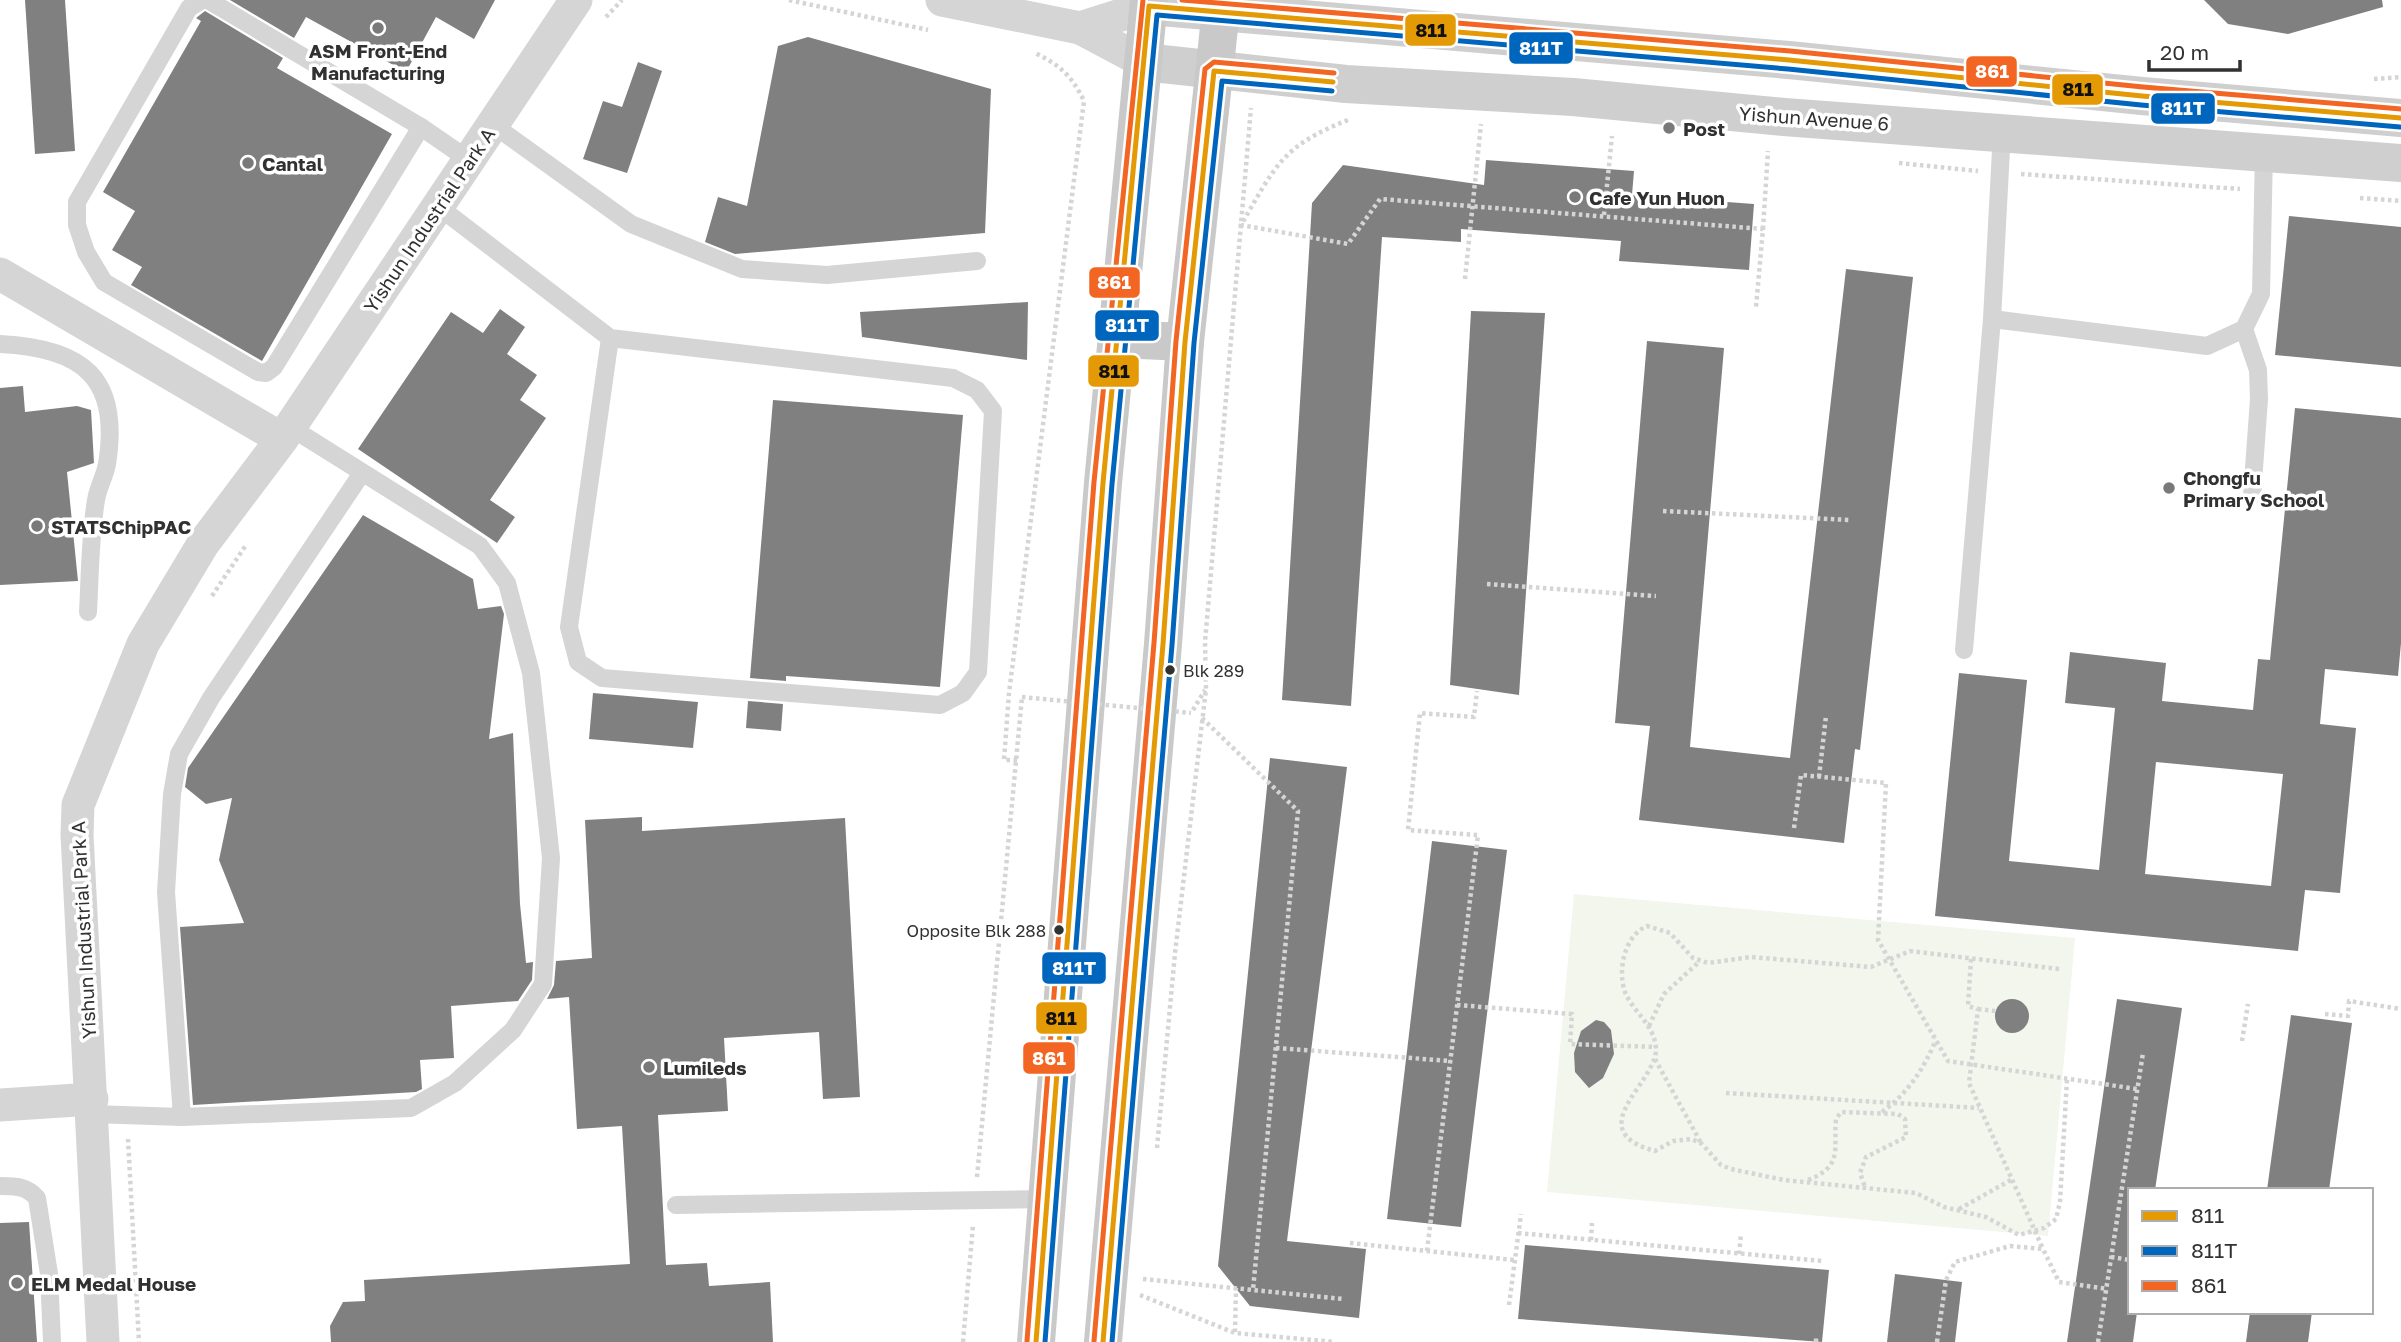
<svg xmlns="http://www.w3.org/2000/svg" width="2401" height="1342" font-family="'Golos Text',sans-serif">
  <rect width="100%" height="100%" fill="#fff"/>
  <polygon fill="#f2f6ed" points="1574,894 2075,938 2048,1236 1547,1192"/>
  <g fill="#808080" fill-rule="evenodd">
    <polygon points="25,0 65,0 75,151 35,154"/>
    <polygon points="230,0 495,0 474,39 436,17 406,72 306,17 294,38"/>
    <polygon points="2204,0 2382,0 2383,7 2288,34 2228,24"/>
    <polygon points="205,11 283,58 277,68 392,134 262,361 131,285 142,267 112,250 135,211 103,192 201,21 196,18"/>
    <polygon points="808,37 991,89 985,233 735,254 705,242 718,197 747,206 778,46"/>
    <polygon points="638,62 662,71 627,173 583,159 603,101 622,107"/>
    <polygon points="1486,160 1634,171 1632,195 1754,204 1749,270 1619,261 1621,241 1461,229 1461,242 1382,237 1351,706 1282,700 1312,203 1343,165 1484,185"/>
    <polygon points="2289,216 2401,227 2401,367 2275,355"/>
    <polygon points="1846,269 1913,277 1860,750 1855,749 1844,843 1639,820 1650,726 1615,723 1647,341 1724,348 1690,747 1790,758"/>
    <polygon points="1028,302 1027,360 862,337 860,312"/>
    <polygon points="500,309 525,327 507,354 537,375 520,400 546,418 490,500 515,517 497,543 358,449 451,312 483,333"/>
    <polygon points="1471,311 1545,313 1519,695 1450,685"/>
    <polygon points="23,386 25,412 77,406 91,410 94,463 67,472 78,581 0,585 0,388"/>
    <polygon points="773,400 963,415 940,687 786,676 786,681 750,678"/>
    <path d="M 2295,408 L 2401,418 L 2401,643 L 2398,676 L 2325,669 L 2320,724 L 2356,728 L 2340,893 L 2305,890 L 2298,951 L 1935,916 L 1959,673 L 2027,680 L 2009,861 L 2099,870 L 2115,708 L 2065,703 L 2070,652 L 2166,663 L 2162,701 L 2253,710 L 2258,659 L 2270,660 ZM 2156,762 L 2283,774 L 2271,886 L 2145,874 Z"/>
    <polygon points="363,515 473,579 478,609 501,606 504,614 489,739 513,733 520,904 526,963 533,962 532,980 518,1001 451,1006 454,1058 420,1060 422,1089 416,1092 193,1105 180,927 244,923 219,860 232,798 206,804 185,787 188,768"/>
    <polygon points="593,693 698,702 693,748 589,739"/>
    <polygon points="748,701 783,704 781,731 746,728"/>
    <polygon points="1270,758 1347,767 1287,1241 1366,1249 1359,1318 1250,1306 1218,1266"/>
    <polygon points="642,817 642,831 845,818 860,1097 823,1099 819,1032 724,1038 728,1111 658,1115 666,1265 707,1263 709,1286 770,1282 773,1342 331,1342 330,1326 343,1302 365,1301 364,1280 630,1264 622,1126 577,1129 569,997 547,999 554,985 556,961 592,958 585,820"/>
    <polygon points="1432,841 1507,850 1461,1227 1387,1219"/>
    <circle cx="2012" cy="1016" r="17"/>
    <polygon points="2117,999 2182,1008 2155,1190 2130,1190 2130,1312 2137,1312 2133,1342 2067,1342"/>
    <polygon points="2291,1015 2352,1023 2329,1190 2267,1190"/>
    <polygon points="1596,1020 1604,1022 1611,1030 1614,1054 1603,1078 1589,1088 1575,1072 1574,1053 1581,1031"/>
    <polygon points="29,1222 37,1342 0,1342 0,1223"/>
    <polygon points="1525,1245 1829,1270 1822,1342 1518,1319"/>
    <polygon points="1895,1274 1962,1282 1955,1342 1887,1342"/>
    <polygon points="2250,1312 2312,1312 2308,1342 2246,1342"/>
  </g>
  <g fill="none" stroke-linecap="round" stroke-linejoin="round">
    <g stroke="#d5d5d5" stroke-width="4.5" stroke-dasharray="3.5 3.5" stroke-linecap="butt">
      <polyline points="789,0 928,30"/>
      <polyline points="606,17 622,0"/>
      <polyline points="2374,79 2401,77"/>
      <path d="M 1348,120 C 1282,146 1276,165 1241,225 L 1348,244 L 1380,199 L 1763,229 L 1756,307"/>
      <polyline points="1899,163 1978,171"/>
      <polyline points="2021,174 2240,189"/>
      <polyline points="2360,198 2401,201"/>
      <polyline points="1604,215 1612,136"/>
      <polyline points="1763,229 1768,151"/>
      <polyline points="1465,279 1481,124"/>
      <polyline points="1663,511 1850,520"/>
      <polyline points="1487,584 1656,596"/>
      <polyline points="212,596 246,545"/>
      <polyline points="1193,710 1205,690"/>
      <polyline points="1202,718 1298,811 1253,1290"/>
      <path d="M 1017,760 L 1004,760 L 1009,693 L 1084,101 C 1072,76 1060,65 1035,53"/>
      <polyline points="1819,777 1826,716"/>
      <polyline points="1794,828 1801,775 1886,783 1878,940 1948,1061 2137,1089"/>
      <polyline points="1971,959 1968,1006 1978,1009 1969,1083 2043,1249"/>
      <path d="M 2059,969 L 1910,951 L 1871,967 L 1751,957 L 1708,963 L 1693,958 L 1670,933 L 1647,926 C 1625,935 1617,970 1625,992 C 1633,1012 1654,1024 1656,1048 C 1658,1082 1578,1130 1655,1151 L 1673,1141 L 1692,1139 L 1702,1144 L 1721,1165 L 1731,1169 L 1784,1180 L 1916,1193 L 1944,1207 L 1986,1217 L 2019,1235 L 2044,1228 L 2056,1219 L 2060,1202 L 2067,1079"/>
      <polyline points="1457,1005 1572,1014 1570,1044 1656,1047"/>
      <polyline points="1978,1009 1995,1011"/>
      <polyline points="2325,1014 2348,1016 2349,1001 2401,1009"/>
      <polyline points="1649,1026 1664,994 1699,962"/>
      <polyline points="2242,1041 2248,1004"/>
      <polyline points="1276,1048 1451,1061"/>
      <polyline points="1655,1059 1701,1143"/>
      <polyline points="1726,1093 1979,1108"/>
      <path d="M 1882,1112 C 1908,1093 1923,1070 1936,1040"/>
      <polyline points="128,1139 139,1342"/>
      <polyline points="1157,1148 1175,953 1206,689 1205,642 1251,108"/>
      <polyline points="977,1177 1022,697"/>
      <path d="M 1808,1180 C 1844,1166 1833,1149 1836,1119 L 1841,1112 L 1898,1114 L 1905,1119 L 1906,1137 L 1866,1157 L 1860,1173 L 1865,1187"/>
      <polyline points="1959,1209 2011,1180"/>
      <polyline points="1518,1233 1822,1261"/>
      <polyline points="1591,1240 1592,1223"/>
      <polyline points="1350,1243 1514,1260"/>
      <polyline points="1427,1251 1478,835 1408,830 1420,713 1474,717 1477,691"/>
      <polyline points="1739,1254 1741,1234"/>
      <polyline points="2111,1257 2130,1260"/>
      <polyline points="1143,1279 1343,1299"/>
      <polyline points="1140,1295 1235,1333 1335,1342"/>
      <polyline points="1509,1305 1521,1214"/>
      <polyline points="1235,1332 1236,1288"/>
      <polyline points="963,1342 973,1225"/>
      <polyline points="1816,1342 1816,1338"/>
      <polyline points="1937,1342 1946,1280 1955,1262 2010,1246 2043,1249 2059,1282 2107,1289"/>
      <polyline points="2098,1342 2143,1053"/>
    </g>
    <g stroke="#d5d5d5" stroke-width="18">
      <polyline points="202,0 189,8 77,202 77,225 86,252 104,282 258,372 266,373 274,367 421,127"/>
      <polyline points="208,0 421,127 469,160"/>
      <polyline points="492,124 631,224 742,269 827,275 977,261"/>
      <polyline points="439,207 610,338 953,378 977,390 993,411 978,672 963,693 940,705 602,678 578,662 569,627 610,338"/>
      <polyline points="1992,319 2207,346 2244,329 2261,294 2264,152"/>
      <polyline points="2244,329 2258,370 2259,399 2252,496"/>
      <path d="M 0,344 C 82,348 121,377 107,464 C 105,476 98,487 96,500 C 90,536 90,575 88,612"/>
      <polyline points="1964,650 1992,319 2002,131"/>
      <polyline points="92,1114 182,1117 411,1108 455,1083 513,1030 543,984 551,858 531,673 507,583 480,546 290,427"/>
      <polyline points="182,1117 166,892 172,794 179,754 211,698 362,473"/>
      <path d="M 0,1186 C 16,1186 26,1186 37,1198 L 49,1274 L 52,1342"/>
      <polyline points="676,1205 1050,1199"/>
    </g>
    <g stroke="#d5d5d5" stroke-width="33">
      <polyline points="942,0 1080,28 1144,62"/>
      <polyline points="1080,28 1149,6"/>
      <polyline points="0,274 282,439"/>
      <polyline points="0,1105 92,1099"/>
      <polyline points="103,1342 77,835 78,805 143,644 203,544 282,439 576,0"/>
    </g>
    <g stroke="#cfcfcf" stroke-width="38">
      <polyline points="1149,6 1789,60 2142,96 2401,118"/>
      <polyline points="1144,62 1346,84 1573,97 1784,117 2401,163"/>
    </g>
    <g stroke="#c9c9c9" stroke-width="38">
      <polyline points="1118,339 1185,342"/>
      <polyline points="1036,1342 1103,483 1149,0"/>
      <polyline points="1103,1342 1163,644 1185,342 1222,0"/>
    </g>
    <polyline stroke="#d5d5d5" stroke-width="4.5" stroke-dasharray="3.5 3.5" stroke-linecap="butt" points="1022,697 1191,713"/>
    <defs>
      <g id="bus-1">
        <polyline points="1036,1342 1103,483 1149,6 1789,60 2142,96 2401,118"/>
        <polyline points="1103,1342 1163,644 1185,342 1214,71 1333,82"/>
      </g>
      <g id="bus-2">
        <polyline points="1045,1342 1112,484 1157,15 1788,69 2141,105 2400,127"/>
        <polyline points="1112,1342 1172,645 1194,343 1222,81 1332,91"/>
      </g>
      <g id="bus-3">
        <polyline points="1182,0 1790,51 2143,87 2401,109"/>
        <polyline points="1027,1341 1094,482 1143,0"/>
        <polyline points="1094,1341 1154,643 1176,341 1205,69 1214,62 1334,73"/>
      </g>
    </defs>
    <use href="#bus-1" stroke="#fff" stroke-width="10"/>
    <use href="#bus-2" stroke="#fff" stroke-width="10"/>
    <use href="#bus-3" stroke="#fff" stroke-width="10"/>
    <use href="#bus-1" stroke="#e39a05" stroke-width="5"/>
    <use href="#bus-2" stroke="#0065bd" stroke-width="5"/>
    <use href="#bus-3" stroke="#f26522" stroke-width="5"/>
  </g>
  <g fill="#797979" stroke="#fff" stroke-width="2.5">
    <circle cx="378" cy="28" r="7"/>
    <circle cx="1669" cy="128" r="7"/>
    <circle cx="248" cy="163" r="7"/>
    <circle cx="1575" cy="197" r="7"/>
    <circle cx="2169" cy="488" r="7"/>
    <circle cx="37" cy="526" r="7"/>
    <circle cx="649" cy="1067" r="7"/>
    <circle cx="17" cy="1283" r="7"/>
  </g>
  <g fill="#313131" stroke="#fff" stroke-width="2.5">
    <circle cx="1170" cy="670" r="6"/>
    <circle cx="1059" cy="930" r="6"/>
  </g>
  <g text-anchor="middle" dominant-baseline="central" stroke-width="7" stroke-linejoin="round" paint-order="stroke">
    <g font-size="17" fill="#313131" stroke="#fff" text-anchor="start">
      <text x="1183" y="670">Blk 289</text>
      <text x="1046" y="930" text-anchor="end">Opposite Blk 288</text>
    </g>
    <g font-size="19" font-weight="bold" fill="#313131" stroke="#fff" text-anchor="start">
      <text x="378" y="50" text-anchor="middle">ASM Front-End<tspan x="378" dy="22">Manufacturing</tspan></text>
      <text x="1683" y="128">Post</text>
      <text x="262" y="163">Cantal</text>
      <text x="1589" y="197">Cafe Yun Huon</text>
      <text x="2183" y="477">Chongfu<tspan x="2183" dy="22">Primary School</tspan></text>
      <text x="51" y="526">STATSChipPAC</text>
      <text x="663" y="1067">Lumileds</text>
      <text x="31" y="1283">ELM Medal House</text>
    </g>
    <g font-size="19" fill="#313131" stroke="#fff">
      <text transform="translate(1814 118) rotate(4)">Yishun Avenue 6</text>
      <text transform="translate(429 220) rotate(-56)">Yishun Industrial Park A</text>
      <text transform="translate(83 930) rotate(-93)">Yishun Industrial Park A</text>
    </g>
  </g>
  <g stroke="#fff" stroke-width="2.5">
    <rect x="1404" y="13" width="53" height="34" rx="7" fill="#e39a05"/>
    <rect x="1508" y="31" width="66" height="34" rx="7" fill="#0065bd"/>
    <rect x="1965" y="55" width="53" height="33" rx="7" fill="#f26522"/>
    <rect x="2051" y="73" width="53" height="33" rx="7" fill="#e39a05"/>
    <rect x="2150" y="92" width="66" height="33" rx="7" fill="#0065bd"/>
    <rect x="1088" y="266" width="53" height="33" rx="7" fill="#f26522"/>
    <rect x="1094" y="309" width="66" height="33" rx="7" fill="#0065bd"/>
    <rect x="1087" y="354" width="53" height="34" rx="7" fill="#e39a05"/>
    <rect x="1041" y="951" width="66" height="34" rx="7" fill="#0065bd"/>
    <rect x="1035" y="1001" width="53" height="34" rx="7" fill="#e39a05"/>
    <rect x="1022" y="1041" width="54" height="34" rx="7" fill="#f26522"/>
  </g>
  <g font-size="19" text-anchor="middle" font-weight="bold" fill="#fff">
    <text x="1541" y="55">811T</text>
    <text x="1992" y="78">861</text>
    <text x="2183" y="115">811T</text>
    <text x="1114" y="289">861</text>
    <text x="1127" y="332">811T</text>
    <text x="1074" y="975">811T</text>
    <text x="1049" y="1065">861</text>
  </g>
  <g font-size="19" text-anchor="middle" font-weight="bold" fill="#111">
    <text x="1431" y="37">811</text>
    <text x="2078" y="96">811</text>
    <text x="1114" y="378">811</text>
    <text x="1061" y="1025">811</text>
  </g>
  <rect x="2128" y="1188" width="245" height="126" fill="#ffffff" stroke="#adadad" stroke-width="2"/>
  <rect x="2142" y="1211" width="35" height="10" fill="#e39a05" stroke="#adadad" stroke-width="2"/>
  <text x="2191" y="1223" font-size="21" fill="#313131">811</text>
  <rect x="2142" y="1246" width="35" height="10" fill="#0065bd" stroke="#adadad" stroke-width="2"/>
  <text x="2191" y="1258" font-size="21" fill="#313131">811T</text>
  <rect x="2142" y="1281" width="35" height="10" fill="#f26522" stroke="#adadad" stroke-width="2"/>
  <text x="2191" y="1293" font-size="21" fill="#313131">861</text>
  <path d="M2149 60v10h91v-10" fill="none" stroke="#313131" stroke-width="3.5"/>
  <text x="2160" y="60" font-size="21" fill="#313131" stroke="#ffffff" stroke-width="5" paint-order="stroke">20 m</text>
</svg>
